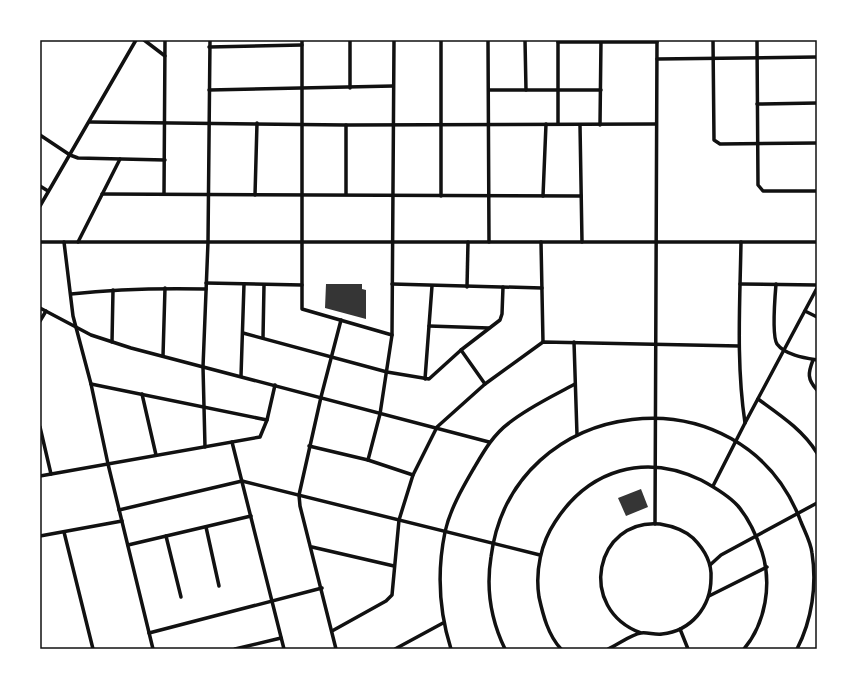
<svg xmlns="http://www.w3.org/2000/svg" width="857" height="689" font-family="Figtree,sans-serif">
  <rect width="100%" height="100%" fill="#fff"/>
  <g fill="#353535">
    <polygon points="326,284 362,284 362,289 366,290 366,319 325,308"/>
    <polygon points="641,489 648,507 626,516 618,498"/>
  </g>
  <g fill="none" stroke-linecap="round" stroke-linejoin="round">
    <g stroke="#111" stroke-width="3.5">
      <polyline points="144,40 165,56"/>
      <polyline points="302,40 302,309 392,335"/>
      <polyline points="350,40 350,88"/>
      <polyline points="441,40 441,196"/>
      <polyline points="488,40 489,242"/>
      <polyline points="525,40 526,90"/>
      <polyline points="713,40 714,140 720,144 817,143"/>
      <polyline points="757,40 758,185 763,191 817,191"/>
      <polyline points="558,42 657,42"/>
      <polyline points="209,47 302,45"/>
      <polyline points="657,59 817,57"/>
      <polyline points="209,90 393,86"/>
      <polyline points="489,90 601,90"/>
      <polyline points="757,104 817,103"/>
      <polyline points="90,122 346,125 656,124"/>
      <polyline points="558,124 558,41"/>
      <polyline points="346,125 346,194"/>
      <polyline points="580,125 582,242"/>
      <polyline points="600,125 601,40"/>
      <polyline points="40,135 70,155 78,158 165,160"/>
      <polyline points="40,186 48,191"/>
      <polyline points="102,194 581,196"/>
      <polyline points="164,194 165,40"/>
      <polyline points="255,195 257,123"/>
      <polyline points="543,196 546,124"/>
      <polyline points="40,206 136,40"/>
      <polyline points="40,242 817,242"/>
      <polyline points="64,242 73,316 91,384 108,464 153,649"/>
      <polyline points="78,242 120,159"/>
      <polyline points="541,242 543,342"/>
      <path d="M 741,242 C 740,302 736,363 745,423"/>
      <polyline points="206,283 302,285"/>
      <polyline points="392,284 542,288"/>
      <polyline points="740,284 817,285"/>
      <path d="M 776,284 C 775,296 772,336 777,344 C 785,355 805,358 817,360"/>
      <polyline points="467,287 468,242"/>
      <path d="M 71,294 C 116,289 160,288 206,289"/>
      <polyline points="40,308 91,335 131,348 489,442"/>
      <polyline points="805,311 817,317"/>
      <polyline points="40,321 46,311"/>
      <polyline points="429,326 489,328"/>
      <polyline points="243,333 387,372 429,379 461,350 500,320 502,314 503,287"/>
      <polyline points="263,338 264,285"/>
      <polyline points="112,342 113,290"/>
      <polyline points="574,342 577,435"/>
      <polyline points="461,350 485,384"/>
      <polyline points="163,356 165,288"/>
      <path d="M 813,360 C 808,373 807,379 817,390"/>
      <polyline points="241,376 244,284"/>
      <polyline points="425,379 432,286"/>
      <polyline points="91,384 267,420"/>
      <polyline points="142,394 156,455"/>
      <path d="M 758,399 C 780,415 803,430 817,453"/>
      <polyline points="40,427 51,474"/>
      <polyline points="232,442 284,649"/>
      <polyline points="309,446 368,460 413,475"/>
      <polyline points="205,447 203,367 208,242 210,40"/>
      <polyline points="368,460 380,414 392,335 394,40"/>
      <polyline points="40,476 260,437 267,420 275,385"/>
      <polyline points="713,486 745,423 817,288"/>
      <polyline points="119,510 242,481 540,555"/>
      <polyline points="655,524 657,40"/>
      <polyline points="206,527 219,586"/>
      <polyline points="64,532 93,649"/>
      <polyline points="40,536 122,521"/>
      <polyline points="166,536 181,597"/>
      <polyline points="128,545 251,516"/>
      <polyline points="312,547 394,566"/>
      <polyline points="710,565 721,555 817,503"/>
      <polyline points="709,596 767,567"/>
      <polyline points="680,629 688,649"/>
      <polyline points="332,631 386,601 392,595 399,520 413,475 437,427 485,384 543,342 739,346"/>
      <polyline points="149,633 322,588"/>
      <polyline points="235,649 281,638"/>
      <polyline points="336,649 300,506 299,495 321,397 341,320"/>
      <polyline points="395,649 443,623"/>
      <path d="M 451,649 C 439,611 437,571 445,532 C 450,509 463,487 474,468 C 484,451 493,435 509,423 C 529,407 553,396 575,384"/>
      <path d="M 505,649 C 491,620 486,588 491,557 C 512,393 743,366 801,522 C 805,532 811,543 812,553 C 817,585 812,620 797,649"/>
      <path d="M 561,649 C 548,635 543,615 539,597 C 535,571 541,543 555,522 C 589,469 645,453 701,480 C 714,487 729,496 738,506 C 749,519 757,537 762,552 C 772,583 766,623 744,649"/>
      <path d="M 608,649 C 617,645 632,634 641,633 C 647,632 655,635 662,634 C 691,631 711,607 711,578 C 712,563 704,549 693,538 C 684,530 672,526 660,524 C 595,518 576,609 641,633"/>
    </g>
  </g>
  <rect width="857" height="689" fill="none" stroke="#ffffff" stroke-width="82"/>
  <rect x="41" y="41" width="775" height="607" fill="none" stroke="#111" stroke-width="1.5"/>
</svg>
